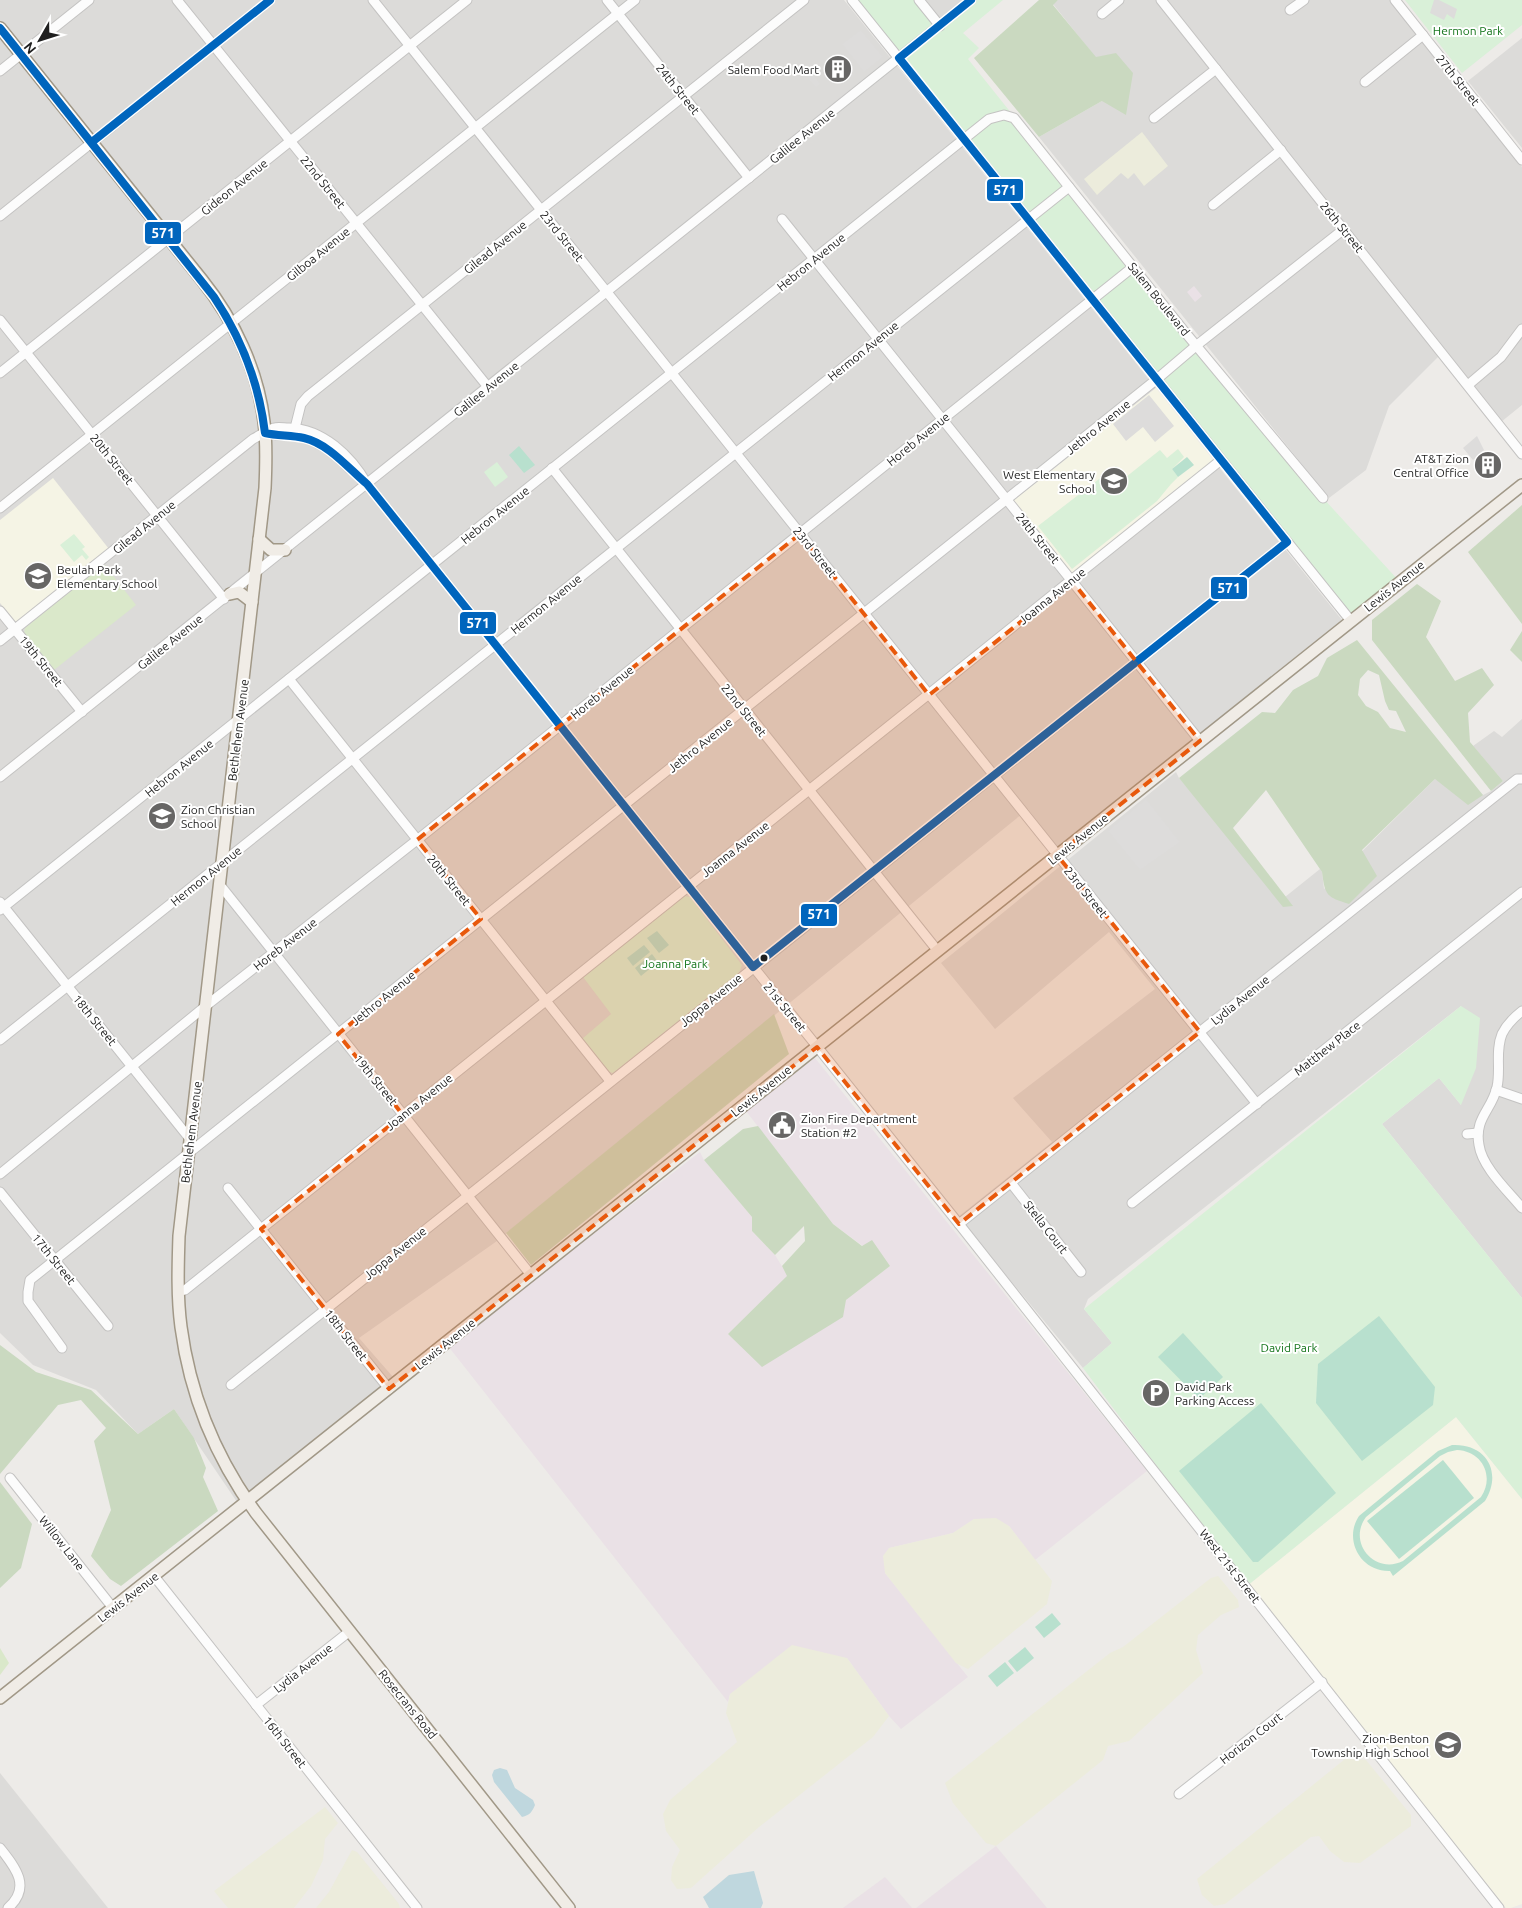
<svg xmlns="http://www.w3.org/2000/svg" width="1522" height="1908" font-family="Ubuntu,sans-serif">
  <rect width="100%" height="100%" fill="#edebe8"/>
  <g fill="#dcdbd9">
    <polygon points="0,0 844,0 1156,388 1013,501 1214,461 1342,620 1057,847 1028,809 497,1241 359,1338 393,1377 237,1502 174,1409 138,1434 96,1390 33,1365 0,1333"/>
    <polygon points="923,0 962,0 939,19"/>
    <polygon points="1058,0 1390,0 1522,167 1522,405 1501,422 1444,351 1389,406 1366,470 1329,498 1039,137 1102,101 1096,58 1053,4"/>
    <polygon points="1522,38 1522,148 1468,81"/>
    <polygon points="1522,719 1522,1298 1382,1124 1439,1078 1461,1105 1461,1006 1088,1299 1084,1309 1112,1343 1083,1368 958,1217 1052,1142 1013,1098 1155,989 1109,932 995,1029 941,963 1176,772 1179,778 1292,906 1285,897 1320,869 1322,872 1324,889 1435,779 1483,795 1491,791 1503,781 1473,746 1494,731 1502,737"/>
    <polygon points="0,1773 108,1908 0,1908"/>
  </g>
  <g fill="#eae1e6">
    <polygon points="1194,286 1202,296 1195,302 1187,292"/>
    <polygon points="815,1058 1147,1471 1035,1560 1009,1526 974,1519 953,1533 889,1548 885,1573 968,1677 901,1729 889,1716 847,1658 730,1694 728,1702 448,1346 700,1152 704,1160 752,1217 752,1231 775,1255 788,1276 728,1335 845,1300 890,1266 833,1224 746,1111"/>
    <polygon points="996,1846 1047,1908 916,1908"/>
    <polygon points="885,1877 912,1908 843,1908"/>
  </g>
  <g fill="#f5f4e5">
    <polygon points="1156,388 1214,461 1072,575 1013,501"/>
    <polygon points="53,478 109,549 19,621 15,621 0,603 0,520"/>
    <polygon points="1456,1417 1522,1499 1522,1904 1511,1908 1506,1908 1247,1586"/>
  </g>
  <g fill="#ececdc">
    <polygon points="1142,132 1168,166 1144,186 1134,173 1128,179 1121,173 1097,195 1084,179"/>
    <polygon points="996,1518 1009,1526 1052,1581 1047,1604 968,1669 956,1663 885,1573 883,1556 889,1548 953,1533 974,1519"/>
    <polygon points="1218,1576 1238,1600 1239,1607 1221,1615 1198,1635 1196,1650 1203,1673 1129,1741 1108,1746 1103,1760 996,1846 986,1843 953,1803 945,1783 1110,1653 1123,1647 1211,1578"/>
    <polygon points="792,1645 847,1658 889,1716 873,1737 759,1827 691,1888 677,1889 671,1880 672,1867 680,1850 666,1831 663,1814 670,1800 737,1742 726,1713 730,1694"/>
    <polygon points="1345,1759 1366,1760 1411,1815 1411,1826 1360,1863 1344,1862 1330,1851 1319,1836 1311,1837 1225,1904 1214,1906 1202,1895 1197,1879"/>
    <polygon points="325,1807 338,1823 325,1839 323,1860 311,1886 294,1908 228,1908 214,1891"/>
    <polygon points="352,1850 357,1852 399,1904 400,1908 316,1908 329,1892"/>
  </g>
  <g fill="#dae8ca">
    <polygon points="104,564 136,605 54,670 24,633 25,628"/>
    <polygon points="0,1648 9,1663 0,1675"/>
  </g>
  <g fill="#cad9c0" fill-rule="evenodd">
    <polygon points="1039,0 1058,0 1053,5 1096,57 1116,53 1133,73 1126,115 1102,101 1039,137 974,58"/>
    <polygon points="1522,505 1522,624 1468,552"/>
    <polygon points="1417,584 1441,601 1426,637 1455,681 1482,668 1494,685 1468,713 1470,742 1503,781 1491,791 1372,640 1372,620"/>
    <polygon points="1522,631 1522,662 1510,650"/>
    <path d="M 1357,640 L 1483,795 L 1468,805 L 1435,779 L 1362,850 L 1377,876 L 1349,904 C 1327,897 1325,896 1322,872 L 1266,790 L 1233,828 L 1293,906 L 1283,907 L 1179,778 L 1262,712 L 1275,713 L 1293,690 L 1318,676 L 1327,658 ZM 1368,670 L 1379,675 L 1385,701 L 1389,710 L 1396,711 L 1406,732 L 1390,728 L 1378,712 L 1366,706 L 1358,695 L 1360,679 Z"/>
    <polygon points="774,1014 789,1054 531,1265 506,1233"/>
    <polygon points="758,1126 833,1224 862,1246 872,1240 890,1266 846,1300 843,1317 762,1367 728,1334 787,1276 782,1266 805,1241 804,1226 775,1255 752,1231 752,1217 704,1160 743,1129"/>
    <polygon points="0,1345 36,1372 91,1390 138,1434 174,1409 194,1438 206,1468 203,1477 218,1511 121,1586 110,1579 91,1556 111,1510 94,1441 106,1428 81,1400 58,1405 0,1474"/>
    <polygon points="0,1482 32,1524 21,1568 0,1588"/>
  </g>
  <g fill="#d9f0d8">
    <polygon points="852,0 919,0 940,25 971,0 1003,0 963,33 979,48 968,59 1197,345 1323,498 1400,582 1351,621"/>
    <polygon points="1405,0 1522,0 1522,25 1462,73"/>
    <polygon points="1178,449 1184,457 1172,469 1178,477 1171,484 1157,501 1072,569 1038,526 1116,466 1126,477 1160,450 1167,458"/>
    <polygon points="497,462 508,477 495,487 484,472"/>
    <polygon points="74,534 85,547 82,549 89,557 86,560 82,555 74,562 60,545"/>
    <polygon points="684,896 690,897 742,965 739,973 613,1073 607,1071 582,1039 611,1014 583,977"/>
    <polygon points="1461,1006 1480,1018 1476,1068 1461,1105 1439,1078 1382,1124 1522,1298 1522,1499 1456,1417 1247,1586 1083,1368 1112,1343 1084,1309"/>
  </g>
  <g fill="#b8e0ce" fill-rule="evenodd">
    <polygon points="519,446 535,465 524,473 509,455"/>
    <polygon points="1187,457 1194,465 1178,477 1172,469"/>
    <polygon points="657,931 669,945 659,953 647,938"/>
    <polygon points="644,945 650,952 633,966 627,958"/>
    <polygon points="652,954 658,962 641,976 635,968"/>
    <polygon points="1379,1316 1435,1387 1433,1405 1362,1461 1316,1403 1318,1364"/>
    <polygon points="1183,1333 1223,1377 1199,1399 1158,1357"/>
    <polygon points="1261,1403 1336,1493 1258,1562 1253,1562 1179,1471"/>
    <path d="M 1452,1445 C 1486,1443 1503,1472 1485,1501 L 1393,1576 L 1390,1571 C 1361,1572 1343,1540 1359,1516 L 1438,1451 ZM 1457,1450 C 1482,1451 1495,1476 1481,1497 L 1403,1561 C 1375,1575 1347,1543 1366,1517 L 1440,1456 L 1448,1452 Z"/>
    <polygon points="1443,1460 1474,1498 1399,1559 1367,1521"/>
    <polygon points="1052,1613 1061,1624 1044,1638 1035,1627"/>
    <polygon points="1025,1647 1034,1658 1017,1672 1008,1661"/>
    <polygon points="1005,1662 1014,1673 997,1687 988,1676"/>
  </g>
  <g fill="#dddcdb">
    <polygon points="1434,0 1439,0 1457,9 1454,19 1447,14 1444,20 1430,13"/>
    <polygon points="861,30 883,57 864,72 842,44"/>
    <polygon points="811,72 820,84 816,87 806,76"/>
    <polygon points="1149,395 1174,426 1155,442 1143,427 1126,441 1113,424"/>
    <polygon points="1477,436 1484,450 1473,460 1463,448"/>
    <polygon points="1146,799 1180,842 1140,870 1108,831"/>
  </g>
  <g fill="#bfd7de">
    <path d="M 500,1768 L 507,1770 L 515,1788 L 533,1800 L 535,1805 C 532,1812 530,1815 522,1817 L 494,1782 L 492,1775 L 494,1770 Z"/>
    <polygon points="754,1871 763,1903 761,1908 709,1908 703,1897 729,1875"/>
  </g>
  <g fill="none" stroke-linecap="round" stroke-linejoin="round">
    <defs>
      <g id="minor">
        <polyline points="177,0 488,387"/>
        <polyline points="373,0 1257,1104"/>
        <polyline points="607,0 749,178"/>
        <polyline points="852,0 1351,621"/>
        <polyline points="919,0 940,26"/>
        <polyline points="1161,0 1522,454"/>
        <polyline points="1395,0 1522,160"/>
        <polyline points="1290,10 1304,0"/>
        <polyline points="1102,14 1119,0"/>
        <polyline points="0,71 89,0"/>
        <polyline points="1365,82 1423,35"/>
        <polyline points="1154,118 1216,69"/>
        <polyline points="1213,205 1281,150"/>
        <polyline points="0,216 270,0"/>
        <polyline points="782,219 1200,741"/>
        <polyline points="0,320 224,599"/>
        <polyline points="0,373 467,0"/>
        <polyline points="1468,385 1501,357 1522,329"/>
        <polyline points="295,428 301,404 308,396 804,0"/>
        <path d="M 265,433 C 276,436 285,435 296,436 C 317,439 336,454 350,469"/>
        <polyline points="552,468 937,950"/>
        <polyline points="0,508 635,0"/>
        <polyline points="0,611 82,712"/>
        <path d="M 0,641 L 253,439 C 260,435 267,431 274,428 C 278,427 284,428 289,428 C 323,429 351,456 367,484 L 959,1224 L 1499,1908"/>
        <polyline points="289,679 610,1081"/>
        <polyline points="0,777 971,0"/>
        <polyline points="220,885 531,1275"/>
        <polyline points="0,902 190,1139"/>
        <polyline points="0,910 989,119 1004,115 1014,118 1184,331 1323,498"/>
        <path d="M 1522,1011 C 1513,1018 1507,1024 1502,1034 C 1495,1051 1501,1070 1497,1087 C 1492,1110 1474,1118 1479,1145 C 1482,1167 1508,1191 1522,1208"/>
        <polyline points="0,1040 1069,187"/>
        <polyline points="1496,1090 1522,1099"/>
        <polyline points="1467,1134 1478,1133"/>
        <polyline points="0,1174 207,1005 417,840 1133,267"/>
        <polyline points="1011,1183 1081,1272"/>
        <polyline points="228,1188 389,1389"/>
        <polyline points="0,1192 108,1326"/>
        <polyline points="1132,1203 1522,892"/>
        <polyline points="959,1224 1493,798 1517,779 1522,779"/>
        <polyline points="178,1292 185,1290 261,1229 1221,460"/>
        <polyline points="62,1348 28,1301 28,1292 30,1280 1157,379 1197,345 1344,229"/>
        <polyline points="231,1385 1287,542"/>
        <polyline points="10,1478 113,1608"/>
        <polyline points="154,1576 417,1908"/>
        <polyline points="256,1705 350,1631"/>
        <polyline points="1179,1794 1322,1682"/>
        <path d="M 0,1848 C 15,1867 32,1887 8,1908"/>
      </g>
      <g id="major">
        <path d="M 0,28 L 202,280 C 234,320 258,370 264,422 C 267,444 266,466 265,488 L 179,1236 C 178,1266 177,1297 181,1327 C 190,1395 216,1458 256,1513 L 569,1908"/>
        <polyline points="259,539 271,550 285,550"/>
        <polyline points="230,594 239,592 252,602"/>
        <polyline points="0,1698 1522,485"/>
      </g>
    </defs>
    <use href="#minor" stroke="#c4c3c2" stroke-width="11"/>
    <use href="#major" stroke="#a19887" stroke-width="14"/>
    <use href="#minor" stroke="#fcfcfc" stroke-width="9"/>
    <use href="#major" stroke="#f0ece6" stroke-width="11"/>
    <defs>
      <g id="bus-1">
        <path d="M 0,28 L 214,297 C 242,339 259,383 265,433 C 278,436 291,435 304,438 C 329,444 348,468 367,484 L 753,967 L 1287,542 L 899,58 L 971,0"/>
        <polyline points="92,142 270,0"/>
      </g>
    </defs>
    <use href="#bus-1" stroke="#fff" stroke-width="11"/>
    <use href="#bus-1" stroke="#0065bd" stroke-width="8"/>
  </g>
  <path fill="#e8590c" fill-opacity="0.2" stroke="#e8590c" stroke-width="4" stroke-dasharray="10 6" stroke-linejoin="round" d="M 800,534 L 929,695 L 1072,581 L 1200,741 L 1057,855 L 1200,1032 L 959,1224 L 817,1047 L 389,1389 L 261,1229 L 403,1115 L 338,1034 L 481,919 L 417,840 Z"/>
  <defs>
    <symbol id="building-disc" viewBox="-11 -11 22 22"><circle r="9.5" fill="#676665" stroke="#fff"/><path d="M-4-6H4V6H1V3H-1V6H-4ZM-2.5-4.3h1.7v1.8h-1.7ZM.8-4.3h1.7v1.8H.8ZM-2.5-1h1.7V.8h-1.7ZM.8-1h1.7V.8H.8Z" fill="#fff"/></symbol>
    <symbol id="school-disc" viewBox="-11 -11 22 22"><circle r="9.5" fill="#676665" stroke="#fff"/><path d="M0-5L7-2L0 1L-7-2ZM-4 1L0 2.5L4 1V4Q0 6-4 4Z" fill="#fff"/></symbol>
    <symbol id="civic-disc" viewBox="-11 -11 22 22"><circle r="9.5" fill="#676665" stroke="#fff"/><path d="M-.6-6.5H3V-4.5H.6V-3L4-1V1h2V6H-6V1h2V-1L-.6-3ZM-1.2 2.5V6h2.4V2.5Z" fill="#fff"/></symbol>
    <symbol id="parking-disc" viewBox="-11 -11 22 22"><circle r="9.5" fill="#676665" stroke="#fff"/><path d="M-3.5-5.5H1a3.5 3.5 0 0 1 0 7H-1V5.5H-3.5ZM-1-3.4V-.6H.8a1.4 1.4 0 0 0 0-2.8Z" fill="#fff"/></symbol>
  </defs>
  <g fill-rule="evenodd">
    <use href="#building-disc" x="822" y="53" width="32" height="32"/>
    <use href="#building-disc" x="1472" y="449" width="32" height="32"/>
    <use href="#school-disc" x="1098" y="465" width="32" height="32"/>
    <use href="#school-disc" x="22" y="560" width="32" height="32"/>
    <use href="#school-disc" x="146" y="800" width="32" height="32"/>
    <use href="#civic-disc" x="766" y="1109" width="32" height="32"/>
    <use href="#parking-disc" x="1140" y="1377" width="32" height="32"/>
    <use href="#school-disc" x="1432" y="1729" width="32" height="32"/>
  </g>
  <circle fill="#1f1f1f" stroke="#fff" stroke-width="2" cx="764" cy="958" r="4.5"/>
  <g text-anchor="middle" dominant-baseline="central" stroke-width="4" stroke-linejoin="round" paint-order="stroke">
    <g font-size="12" fill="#15751c" stroke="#fff">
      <text x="1468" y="30">Hermon Park</text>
      <text x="675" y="963">Joanna Park</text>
      <text x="1289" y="1347">David Park</text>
    </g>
    <g font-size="12" fill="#1f1f1f" stroke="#fff" text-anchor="end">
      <text x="819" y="69">Salem Food Mart</text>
      <text x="1469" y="458">AT&amp;T Zion<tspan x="1469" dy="14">Central Office</tspan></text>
      <text x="1095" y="474">West Elementary<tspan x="1095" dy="14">School</tspan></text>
      <text x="57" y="569" text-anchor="start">Beulah Park<tspan x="57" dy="14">Elementary School</tspan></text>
      <text x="181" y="809" text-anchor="start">Zion Christian<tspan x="181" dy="14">School</tspan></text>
      <text x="801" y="1118" text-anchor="start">Zion Fire Department<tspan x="801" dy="14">Station #2</tspan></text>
      <text x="1175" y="1386" text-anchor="start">David Park<tspan x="1175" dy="14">Parking Access</tspan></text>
      <text x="1429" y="1738">Zion-Benton<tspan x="1429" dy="14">Township High School</tspan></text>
    </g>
    <g font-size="12" fill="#1f1f1f" stroke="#fff">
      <text transform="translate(1458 80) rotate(51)">27th Street</text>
      <text transform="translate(678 89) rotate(51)">24th Street</text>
      <text transform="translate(802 136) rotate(-39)">Galilee Avenue</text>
      <text transform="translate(323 182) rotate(51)">22nd Street</text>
      <text transform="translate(234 187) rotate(-39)">Gideon Avenue</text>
      <text transform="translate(1342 227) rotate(51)">26th Street</text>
      <text transform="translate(562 236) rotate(51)">23rd Street</text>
      <text transform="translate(495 247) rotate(-39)">Gilead Avenue</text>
      <text transform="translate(318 254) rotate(-39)">Gilboa Avenue</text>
      <text transform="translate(811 262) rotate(-39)">Hebron Avenue</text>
      <text transform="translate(1159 299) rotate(51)">Salem Boulevard</text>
      <text transform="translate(863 351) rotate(-39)">Hermon Avenue</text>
      <text transform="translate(486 389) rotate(-39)">Galilee Avenue</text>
      <text transform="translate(1098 427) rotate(-39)">Jethro Avenue</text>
      <text transform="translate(918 439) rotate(-39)">Horeb Avenue</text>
      <text transform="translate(112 459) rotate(51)">20th Street</text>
      <text transform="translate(495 515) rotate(-39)">Hebron Avenue</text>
      <text transform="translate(144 527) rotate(-39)">Gilead Avenue</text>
      <text transform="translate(1038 538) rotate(51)">24th Street</text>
      <text transform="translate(815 552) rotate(51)">23rd Street</text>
      <text transform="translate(1394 586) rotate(-39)">Lewis Avenue</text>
      <text transform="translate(1052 596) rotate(-39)">Joanna Avenue</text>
      <text transform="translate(546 604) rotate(-39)">Hermon Avenue</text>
      <text transform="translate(170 642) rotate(-39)">Galilee Avenue</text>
      <text transform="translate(41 661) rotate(51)">19th Street</text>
      <text transform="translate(602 692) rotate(-39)">Horeb Avenue</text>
      <text transform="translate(744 710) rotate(51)">22nd Street</text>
      <text transform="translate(238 730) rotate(-83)">Bethlehem Avenue</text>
      <text transform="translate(700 745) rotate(-39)">Jethro Avenue</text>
      <text transform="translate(179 768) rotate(-39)">Hebron Avenue</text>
      <text transform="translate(1078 839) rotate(-39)">Lewis Avenue</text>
      <text transform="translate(735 849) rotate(-38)">Joanna Avenue</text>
      <text transform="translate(206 876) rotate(-39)">Hermon Avenue</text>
      <text transform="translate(449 880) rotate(51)">20th Street</text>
      <text transform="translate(1086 892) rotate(51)">23rd Street</text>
      <text transform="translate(285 944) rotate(-38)">Horeb Avenue</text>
      <text transform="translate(383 998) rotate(-39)">Jethro Avenue</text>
      <text transform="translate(711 1000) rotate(-39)">Joppa Avenue</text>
      <text transform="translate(1240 1000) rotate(-39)">Lydia Avenue</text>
      <text transform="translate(785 1007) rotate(51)">21st Street</text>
      <text transform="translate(95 1020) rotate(51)">18th Street</text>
      <text transform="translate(1327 1048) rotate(-38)">Matthew Place</text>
      <text transform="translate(376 1080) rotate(51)">19th Street</text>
      <text transform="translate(761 1091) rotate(-39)">Lewis Avenue</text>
      <text transform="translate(419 1102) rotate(-39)">Joanna Avenue</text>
      <text transform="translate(191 1132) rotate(-83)">Bethlehem Avenue</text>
      <text transform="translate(1046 1227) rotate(52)">Stella Court</text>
      <text transform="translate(395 1253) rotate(-39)">Joppa Avenue</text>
      <text transform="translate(54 1259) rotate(51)">17th Street</text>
      <text transform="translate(346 1335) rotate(52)">18th Street</text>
      <text transform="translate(445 1344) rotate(-39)">Lewis Avenue</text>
      <text transform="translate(62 1543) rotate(52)">Willow Lane</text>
      <text transform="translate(1230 1566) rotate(52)">West 21st Street</text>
      <text transform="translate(128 1597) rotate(-38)">Lewis Avenue</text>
      <text transform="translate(303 1668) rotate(-38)">Lydia Avenue</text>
      <text transform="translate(408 1704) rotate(51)">Rosecrans Road</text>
      <text transform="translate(1251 1738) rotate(-38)">Horizon Court</text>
      <text transform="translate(285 1742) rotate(52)">16th Street</text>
    </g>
  </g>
  <g stroke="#fff" stroke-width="2">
    <rect x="986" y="178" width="38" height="24" rx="5" fill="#0065bd"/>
    <rect x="144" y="221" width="38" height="24" rx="5" fill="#0065bd"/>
    <rect x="1210" y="576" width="38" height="24" rx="5" fill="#0065bd"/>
    <rect x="459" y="611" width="38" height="24" rx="5" fill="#0065bd"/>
    <rect x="800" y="903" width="38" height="24" rx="5" fill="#0065bd"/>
  </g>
  <g font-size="14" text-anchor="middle" font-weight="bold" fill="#fff">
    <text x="1005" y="195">571</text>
    <text x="163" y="238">571</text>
    <text x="1229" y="593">571</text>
    <text x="478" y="628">571</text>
    <text x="819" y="919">571</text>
  </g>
  <g transform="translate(40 40) rotate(231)" stroke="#ffffff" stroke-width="4" paint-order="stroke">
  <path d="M0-4L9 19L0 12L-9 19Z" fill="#1f1f1f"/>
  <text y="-8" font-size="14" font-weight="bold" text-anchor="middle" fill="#1f1f1f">N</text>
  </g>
</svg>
